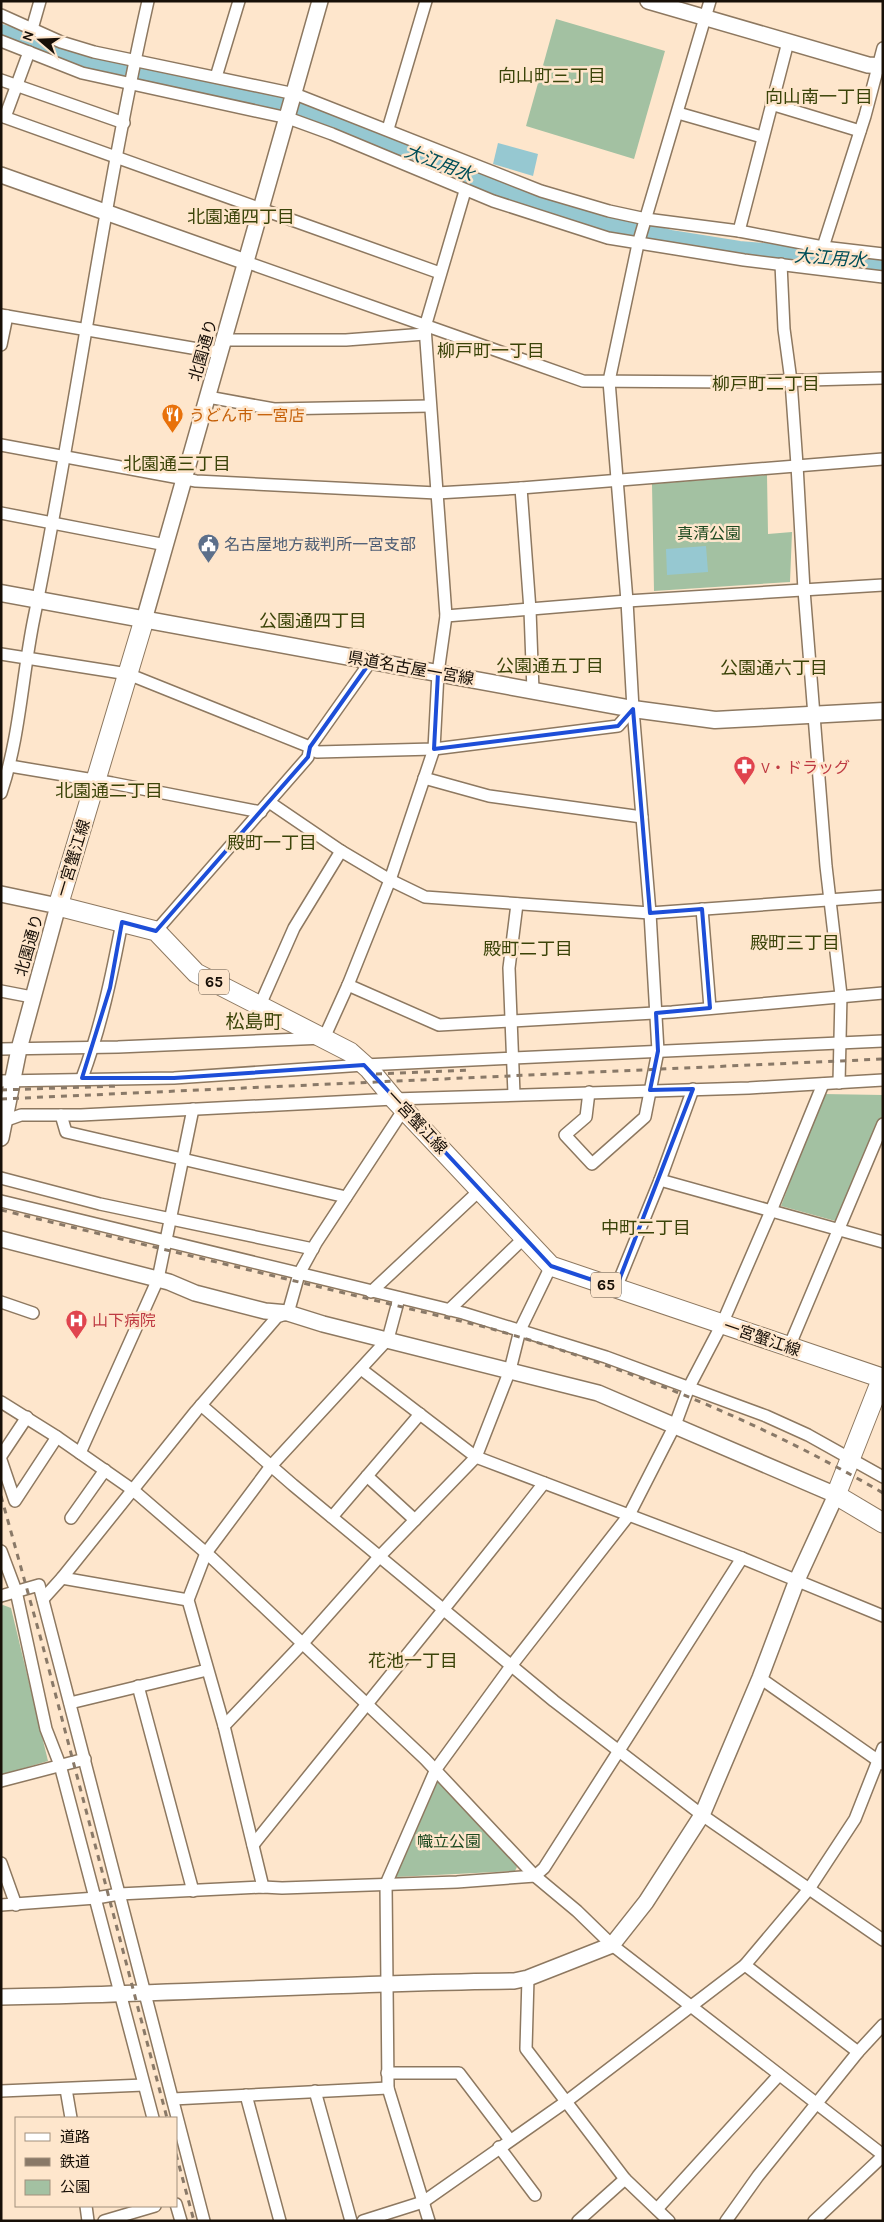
<svg xmlns="http://www.w3.org/2000/svg" width="884" height="2222" font-family="Karla,'Noto Sans JP',sans-serif">
  <rect width="100%" height="100%" fill="#fee6cc"/>
  <g fill="#a3c1a2">
    <polygon points="556,19 665,51 634,159 526,126"/>
    <polygon points="767,475 768,534 792,532 790,582 654,591 652,484"/>
    <polygon points="823,1094 883,1095 883,1124 839,1222 781,1206"/>
    <polygon points="3,1605 11,1608 48,1761 1,1775 1,1606"/>
    <polygon points="438,1781 514,1861 517,1867 515,1871 396,1877"/>
  </g>
  <g fill="#96c8d1">
    <polygon points="498,143 538,154 533,176 493,164"/>
    <polygon points="706,546 708,572 667,575 666,549"/>
  </g>
  <g fill="none" stroke-linecap="round" stroke-linejoin="round">
    <polyline stroke="#96c8d1" stroke-width="20" points="1,34 143,76 293,106 501,187 607,223 670,240 739,251 883,262"/>
    <defs>
      <g id="minor">
        <polyline points="1,15 61,42 94,52 295,94 541,191 609,211 646,219 739,231 823,247 883,254"/>
        <polyline points="32,29 40,1"/>
        <polyline points="1,41 82,73 288,118 332,134 493,201 608,238 744,260 883,277"/>
        <polyline points="216,77 239,1"/>
        <polyline points="1,80 124,123"/>
        <polyline points="771,104 860,131"/>
        <polyline points="678,113 762,137"/>
        <polyline points="1,116 440,273"/>
        <polyline points="5,117 29,52"/>
        <polyline points="388,129 426,1"/>
        <polyline points="739,231 788,42"/>
        <polyline points="823,247 865,116 883,48"/>
        <polyline points="246,262 583,381 733,382 883,378"/>
        <polyline points="781,264 784,329 791,381 797,465 804,590 826,866 841,995 839,1083"/>
        <polyline points="1,315 221,353"/>
        <polyline points="224,340 346,340 425,334"/>
        <polyline points="1,345 7,316"/>
        <polyline points="208,397 274,409 430,406"/>
        <polyline points="1,445 196,481 437,493 521,488 883,459"/>
        <polyline points="521,488 530,610 533,691"/>
        <polyline points="1,513 166,545"/>
        <polyline points="446,616 627,601 883,585"/>
        <polyline points="1,654 128,674 310,747 317,752 434,749 618,726 633,709"/>
        <polyline points="10,766 112,783 261,812"/>
        <polyline points="424,778 489,796 642,817"/>
        <path d="M 1,793 C 20,737 22,676 34,618 C 76,413 102,205 148,1"/>
        <polyline points="269,802 341,851 390,880 425,897 650,913 883,896"/>
        <polyline points="702,909 710,1008"/>
        <polyline points="156,931 308,757 310,747 371,661"/>
        <polyline points="348,985 439,1025 672,1012 883,993"/>
        <polyline points="1,991 32,997"/>
        <polyline points="260,1005 294,928 341,851"/>
        <polyline points="1,1049 118,1047 324,1038 348,985 390,880 434,749 438,673 446,616 425,327 465,191"/>
        <path d="M 82,1078 C 101,1027 112,975 122,922"/>
        <polyline points="1,1081 174,1078 364,1065 883,1041"/>
        <polyline points="589,1092 586,1117 565,1135 592,1164 645,1117 658,1051 650,913 633,709 627,601 609,381 638,244 710,1"/>
        <polyline points="514,1094 509,968 517,904"/>
        <polyline points="61,1115 66,1132 346,1197"/>
        <polyline points="4,1121 21,1115 81,1115 394,1099 749,1088 883,1080"/>
        <polyline points="1,1178 100,1204 313,1249"/>
        <polyline points="660,1180 883,1242"/>
        <polyline points="1,1201 463,1313 606,1357 766,1416 808,1435 883,1477"/>
        <polyline points="616,1288 660,1180 693,1089"/>
        <polyline points="371,1292 480,1190"/>
        <polyline points="1,1302 33,1313"/>
        <polyline points="449,1310 524,1238"/>
        <polyline points="789,1347 883,1124"/>
        <polyline points="361,1369 476,1457 742,1558 883,1616"/>
        <polyline points="1,1402 57,1437 133,1490 213,1559 425,1759 535,1876 577,1911 612,1945 883,2155"/>
        <polyline points="201,1405 293,1485 554,1701 702,1815 883,1940"/>
        <polyline points="80,1453 158,1279 193,1109"/>
        <polyline points="1,1456 27,1417"/>
        <polyline points="1,1460 15,1501 57,1437"/>
        <polyline points="367,1476 415,1520"/>
        <polyline points="332,1517 420,1414"/>
        <polyline points="71,1518 105,1470"/>
        <polyline points="1,1551 16,1591 46,1729 60,1765 153,2118"/>
        <polyline points="62,1578 188,1600"/>
        <polyline points="1,1596 39,1585 204,2221"/>
        <polyline points="43,1599 62,1578 196,1411 277,1317 288,1313 299,1274 316,1243 404,1109"/>
        <polyline points="760,1678 883,1764"/>
        <polyline points="138,1686 193,1891"/>
        <polyline points="70,1703 207,1670"/>
        <polyline points="224,1726 302,1644 380,1556 476,1457 510,1370 520,1330 551,1266"/>
        <polyline points="1,1781 85,1759"/>
        <path d="M 253,1845 C 350,1724 449,1605 544,1483"/>
        <polyline points="1,1863 16,1905"/>
        <polyline points="263,1887 224,1726 188,1600 206,1553 271,1466 388,1339 399,1298"/>
        <polyline points="1,1905 96,1898 119,1894 263,1887 282,1888 457,1882 535,1876 544,1868 742,1558"/>
        <polyline points="745,1965 858,2052"/>
        <polyline points="528,1978 526,2049 625,2179 669,2221"/>
        <polyline points="387,2073 459,2073 510,2140"/>
        <polyline points="66,2089 71,2118"/>
        <polyline points="1,2091 144,2085"/>
        <polyline points="315,2091 351,2221"/>
        <polyline points="246,2095 280,2221"/>
        <polyline points="173,2099 388,2088"/>
        <polyline points="499,2147 535,2195"/>
        <polyline points="176,2204 181,2221"/>
        <polyline points="86,2206 88,2221"/>
        <polyline points="657,2209 779,2075"/>
        <polyline points="104,2221 155,2206"/>
        <polyline points="363,2221 423,2202 567,2101 745,1965 809,1889 855,1819 883,1748"/>
        <polyline points="429,2221 388,2088 386,1884 436,1769 511,1666 629,1515 675,1425 689,1387 722,1324 771,1211 823,1084"/>
        <polyline points="578,2221 625,2179"/>
        <polyline points="726,2221 758,2176 858,2052 883,2025"/>
        <polyline points="814,2221 883,2156"/>
      </g>
      <g id="tertiary">
        <polyline points="648,1 868,65 883,66"/>
        <polyline points="1,175 246,262"/>
        <polyline points="144,620 320,1"/>
        <polyline points="1,894 58,906 19,1049 1,1138"/>
        <path d="M 1,1239 L 169,1282 L 195,1293 L 265,1311 L 288,1313 L 323,1324 L 598,1393 L 836,1495 L 797,1580 L 760,1678 L 702,1815 L 646,1902 L 612,1945 L 528,1978 L 514,1981 C 343,1983 172,1994 1,1997"/>
      </g>
      <polyline id="secondary" points="1,593 633,709 715,720 883,711"/>
      <polyline id="primary" points="144,620 58,906 156,931 196,973 350,1052 369,1069 394,1099 551,1266 882,1378 836,1495 883,1523"/>
    </defs>
    <use href="#minor" stroke="#8d7860" stroke-width="14"/>
    <use href="#tertiary" stroke="#8d7860" stroke-width="18"/>
    <use href="#secondary" stroke="#8d7860" stroke-width="19"/>
    <use href="#primary" stroke="#8d7860" stroke-width="21"/>
    <use href="#minor" stroke="#fff" stroke-width="11"/>
    <use href="#tertiary" stroke="#fff" stroke-width="15"/>
    <use href="#secondary" stroke="#fff" stroke-width="16"/>
    <use href="#primary" stroke="#fff" stroke-width="19"/>
    <g stroke="#897968" stroke-width="3" stroke-dasharray="6 6" stroke-linecap="butt">
      <polyline points="376,1074 471,1070"/>
      <polyline points="1,1090 119,1086"/>
      <polyline points="1,1099 883,1059"/>
      <path d="M 1,1210 L 485,1327 C 624,1366 758,1420 883,1493"/>
      <polyline points="1,1496 42,1643 167,2118"/>
      <polyline points="176,2154 194,2221"/>
    </g>
  </g>
  <path fill="none" stroke="#1d4ed8" stroke-width="4" stroke-linejoin="round" d="M 371,661 L 438,673 L 434,749 L 618,726 L 633,709 L 650,913 L 702,909 L 710,1008 L 656,1013 L 658,1051 L 650,1090 L 693,1089 L 616,1288 L 551,1266 L 364,1065 L 174,1078 L 82,1078 L 110,988 L 122,922 L 156,931 L 308,757 L 310,747 Z"/>
  <defs>
    <symbol id="restaurant-pin" viewBox="-11 -11 22 30"><path d="M0 17L-7.5 6A9.5 9.5 0 1 1 7.5 6Z" fill="#e8710a" stroke="#fee6cc"/><path d="M-5-6h1v4h1v-4h1v4h1v-4h1v5L-1.5 .5V6h-2V.5L-5-1ZM5-6V6H3V1.5H1.5Q1.5-4 5-6Z" fill="#fff"/></symbol>
    <symbol id="civic-pin" viewBox="-11 -11 22 30"><path d="M0 17L-7.5 6A9.5 9.5 0 1 1 7.5 6Z" fill="#5c6f8a" stroke="#fee6cc"/><path d="M-.6-6.5H3V-4.5H.6V-3L4-1V1h2V6H-6V1h2V-1L-.6-3ZM-1.2 2.5V6h2.4V2.5Z" fill="#fff"/></symbol>
    <symbol id="pharmacy-pin" viewBox="-11 -11 22 30"><path d="M0 17L-7.5 6A9.5 9.5 0 1 1 7.5 6Z" fill="#e0444e" stroke="#fee6cc"/><path d="M-2-6h4v4h4v4h-4v4h-4v-4h-4v-4h4Z" fill="#fff"/></symbol>
    <symbol id="hospital-pin" viewBox="-11 -11 22 30"><path d="M0 17L-7.5 6A9.5 9.5 0 1 1 7.5 6Z" fill="#e0444e" stroke="#fee6cc"/><path d="M-5-5h3v3.5h4V-5h3V5h-3V1.5h-4V5h-3Z" fill="#fff"/></symbol>
  </defs>
  <g fill-rule="evenodd">
    <use href="#restaurant-pin" x="160" y="402" width="25" height="34"/>
    <use href="#civic-pin" x="196" y="532" width="25" height="34"/>
    <use href="#pharmacy-pin" x="732" y="754" width="25" height="34"/>
    <use href="#hospital-pin" x="64" y="1308" width="25" height="34"/>
  </g>
  <g text-anchor="middle" dominant-baseline="central" stroke-width="5" stroke-linejoin="round" paint-order="stroke">
    <g fill="#fee6cc" stroke="#5c5042" stroke-width="1">
      <rect x="199" y="969.5" width="30" height="25" rx="4"/>
      <rect x="591" y="1272.5" width="30" height="25" rx="4"/>
    </g>
    <g font-size="15" font-weight="bold" fill="#170f07">
      <text x="214" y="982">65</text>
      <text x="606" y="1285">65</text>
    </g>
    <g font-size="16" fill="#170f07" stroke="#fee6cc">
      <text transform="translate(203 350) rotate(-74)">北園通り</text>
      <text transform="translate(411 668) rotate(10)">県道名古屋一宮線</text>
      <text transform="translate(73 858) rotate(-73)">一宮蟹江線</text>
      <text transform="translate(29 945) rotate(-74)">北園通り</text>
      <text transform="translate(417 1122) rotate(47)">一宮蟹江線</text>
      <text transform="translate(762 1338) rotate(19)">一宮蟹江線</text>
    </g>
    <g font-size="16" fill="#c56008" stroke="#fee6cc" text-anchor="start">
      <text x="189" y="415">うどん市 一宮店</text>
    </g>
    <g font-size="16" fill="#1d491f" stroke="#fee6cc">
      <text x="709" y="533">真清公園</text>
      <text x="449" y="1841">幟立公園</text>
    </g>
    <g font-size="16" fill="#4e5e75" stroke="#fee6cc" text-anchor="start">
      <text x="224" y="544">名古屋地方裁判所一宮支部</text>
    </g>
    <g font-size="16" fill="#be3a42" stroke="#fee6cc" text-anchor="start">
      <text x="761" y="767">V・ドラッグ</text>
      <text x="92" y="1320">山下病院</text>
    </g>
    <g font-size="18" fill="#3b4409" stroke="#fee6cc">
      <text x="552" y="76">向山町三丁目</text>
      <text x="819" y="97">向山南一丁目</text>
      <text x="241" y="217">北園通四丁目</text>
      <text x="491" y="351">柳戸町一丁目</text>
      <text x="766" y="384">柳戸町二丁目</text>
      <text x="177" y="464">北園通三丁目</text>
      <text x="313" y="621">公園通四丁目</text>
      <text x="550" y="666">公園通五丁目</text>
      <text x="774" y="668">公園通六丁目</text>
      <text x="109" y="791">北園通二丁目</text>
      <text x="272" y="843">殿町一丁目</text>
      <text x="795" y="943">殿町三丁目</text>
      <text x="528" y="949">殿町二丁目</text>
      <text x="646" y="1228">中町二丁目</text>
      <text x="413" y="1661">花池一丁目</text>
    </g>
    <g font-size="18" font-style="italic" fill="#004e58" stroke="#fee6cc">
      <text transform="translate(439 163) rotate(21)">大江用水</text>
      <text transform="translate(830 258) rotate(4)">大江用水</text>
    </g>
    <g font-size="19" fill="#3b4409" stroke="#fee6cc">
      <text x="254" y="1022">松島町</text>
    </g>
  </g>
  <rect width="884" height="2222" fill="none" stroke="#170f07" stroke-width="5"/>
  <rect x="15" y="2117" width="162" height="90" fill="#fee6cc" stroke="#a2907d"/>
  <rect x="25" y="2133" width="25" height="8" fill="#ffffff" stroke="#a2907d"/>
  <text x="60" y="2142" font-size="15" fill="#170f07">道路</text>
  <rect x="25" y="2158" width="25" height="8" fill="#897968" stroke="#a2907d"/>
  <text x="60" y="2167" font-size="15" fill="#170f07">鉄道</text>
  <rect x="25" y="2180" width="25" height="15" fill="#a3c1a2" stroke="#a2907d"/>
  <text x="60" y="2192" font-size="15" fill="#170f07">公園</text>
  <g transform="translate(40 40) rotate(289)" stroke="#fee6cc" stroke-width="4" paint-order="stroke">
  <path d="M0-4L9 19L0 12L-9 19Z" fill="#170f07"/>
  <text y="-8" font-size="14" font-weight="bold" text-anchor="middle" fill="#170f07">N</text>
  </g>
</svg>
